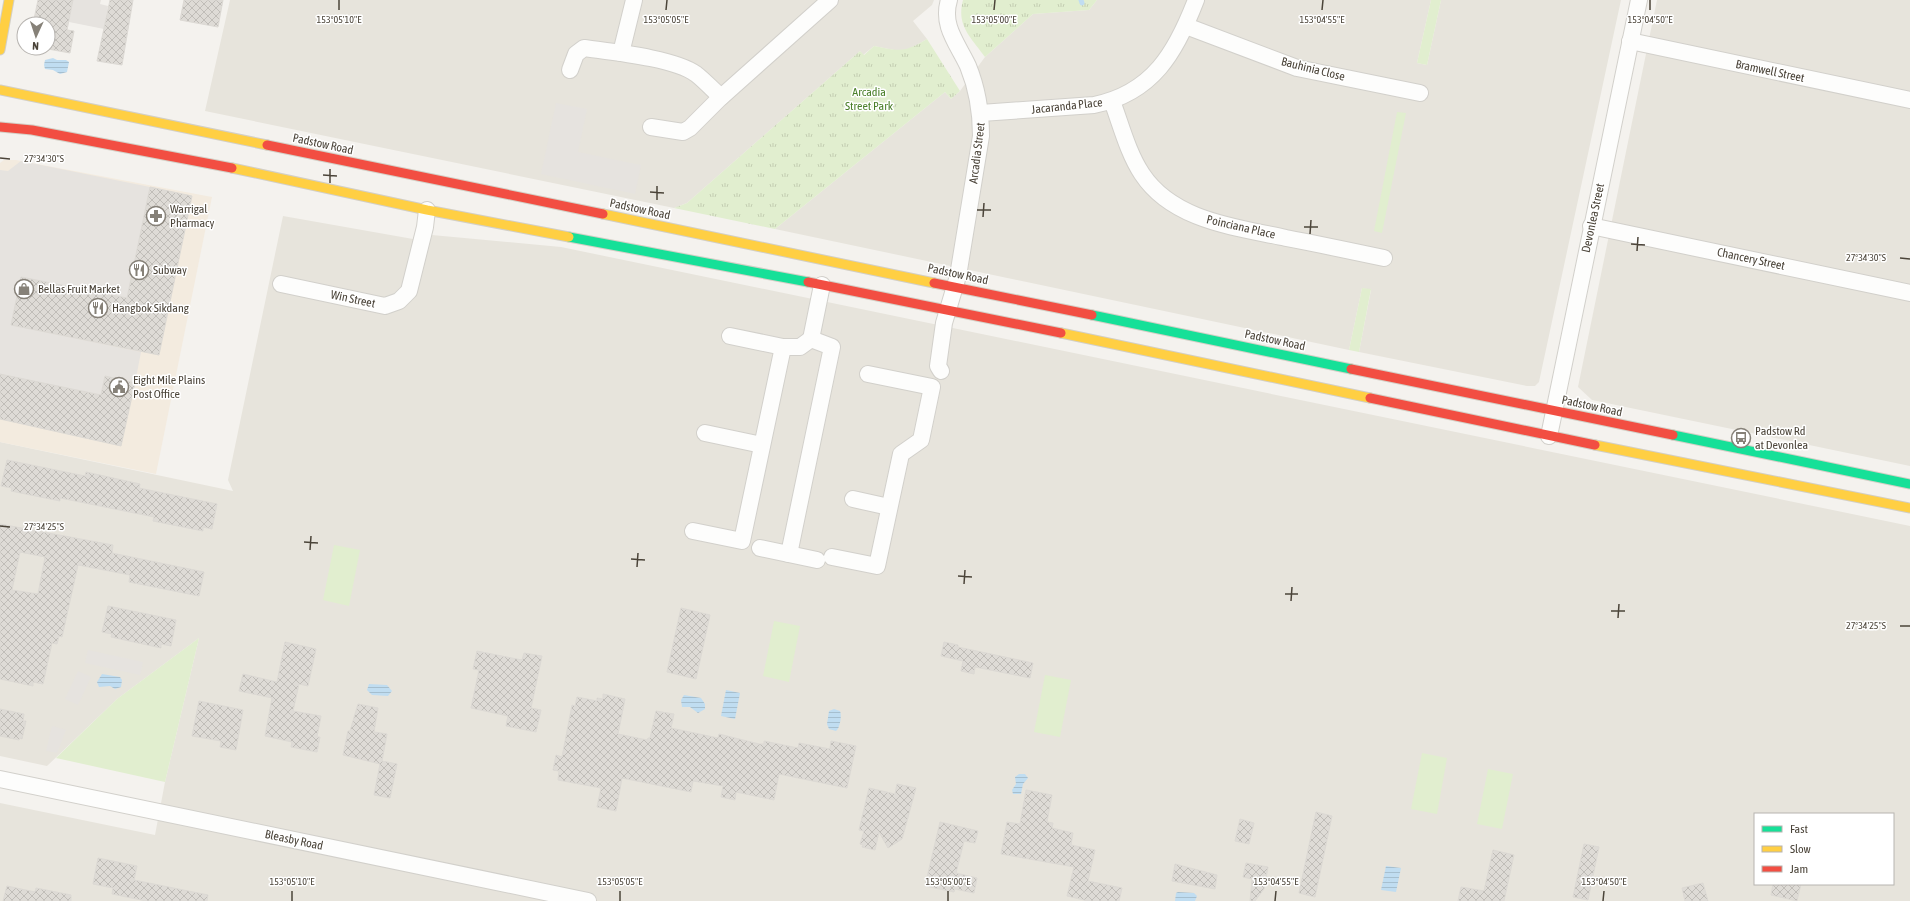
<svg xmlns="http://www.w3.org/2000/svg" width="1910" height="901" font-family="'Asap Condensed',sans-serif">
  <defs>
    <pattern id="park-tufts" width="24" height="20" patternUnits="userSpaceOnUse"><rect width="24" height="20" fill="#e1eecf"/><path d="M3 7l-1-3M5 7V3M7 7l1-3M15 17l-1-3M17 17v-4M19 17l1-3" fill="none" stroke="#c3cdb2"/></pattern>
    <pattern id="water-rules" width="6" height="5" patternUnits="userSpaceOnUse"><rect width="6" height="5" fill="#c0ddf1"/><path d="M0 2.5h6" fill="none" stroke="#a6bfcf"/></pattern>
    <pattern id="building-cross-hatch" width="8" height="8" patternUnits="userSpaceOnUse"><rect width="8" height="8" fill="#dedbd6"/><path d="M0 0l8 8M0 8l8-8" fill="none" stroke="#c0bdb8"/></pattern>
  </defs>
  <rect width="100%" height="100%" fill="#f4f2ee"/>
  <g fill="#e7e4dc" fill-rule="evenodd">
    <polygon points="230,0 934,0 932,5 913,21 927,39 908,50 894,50 874,46 863,55 860,51 687,203 674,208 205,111"/>
    <polygon points="1097,0 1431,0 1417,63 1427,65 1441,0 1621,0 1539,382 1535,386 1527,386 1359,352 1371,290 1362,288 1349,350 775,229 945,92 951,99 960,91 985,57 1033,14 1089,10"/>
    <polygon points="1657,0 1910,0 1910,466 1592,400 1578,387"/>
    <path d="M 283,216 L 430,242 L 432,235 L 561,247 L 1910,526 L 1910,901 L 0,901 L 0,803 L 155,835 L 165,782 L 199,638 L 117,699 L 47,766 L 0,756 L 0,442 L 233,491 L 228,480 ZM 1755,814 L 1893,814 L 1893,884 L 1755,884 Z"/>
  </g>
  <polygon fill="#f3ebdf" points="4,160 16,160 212,197 156,474 0,442 0,163"/>
  <g fill="#e1eecf">
    <polygon points="1431,0 1441,0 1427,65 1417,63"/>
    <polygon points="1397,112 1406,113 1382,233 1374,231"/>
    <polygon points="1362,288 1371,289 1359,352 1349,350"/>
    <polygon points="334,545 360,550 349,606 323,600"/>
    <polygon points="774,621 800,626 789,682 763,676"/>
    <polygon points="199,638 165,782 56,758 117,699"/>
    <polygon points="1045,675 1071,680 1060,737 1034,732"/>
    <polygon points="1422,753 1447,758 1437,814 1411,809"/>
    <polygon points="1488,769 1513,774 1502,829 1477,824"/>
  </g>
  <g fill="url(#park-tufts)">
    <path d="M 963,0 L 1097,0 L 1089,10 L 1033,14 L 985,57 C 971,37 956,26 963,0 Z"/>
    <path d="M 927,39 L 960,91 L 951,99 L 945,92 L 775,229 L 674,208 L 687,203 L 860,51 L 864,55 L 874,46 C 901,51 903,53 927,39 Z"/>
  </g>
  <g fill="#e6e3df">
    <polygon points="73,0 101,0 100,4 108,6 104,29 69,22"/>
    <polygon points="556,103 587,109 578,152 641,165 635,194 541,174"/>
    <polygon points="21,161 150,187 127,298 21,277 11,325 141,352 135,383 105,376 101,395 0,374 0,170 8,171"/>
    <polygon points="88,650 143,662 140,675 85,663"/>
    <polygon points="78,671 91,677 78,705 65,699"/>
    <polygon points="52,726 66,730 57,753 46,751"/>
  </g>
  <g fill="url(#water-rules)">
    <polygon points="53,58 57,60 66,60 69,62 67,72 60,74 53,70 45,69 44,65 45,60"/>
    <polygon points="102,674 120,677 122,680 121,687 115,689 110,686 99,687 97,682"/>
    <polygon points="369,684 387,685 392,691 388,696 372,695 367,690"/>
    <polygon points="726,690 740,693 735,719 721,716"/>
    <polygon points="684,695 701,698 705,704 705,709 698,713 690,707 682,707 681,700"/>
    <path d="M 834,709 L 840,711 C 842,715 840,728 836,731 L 829,729 L 827,724 L 829,711 Z"/>
    <polygon points="1019,774 1025,774 1028,778 1023,784 1021,794 1013,794 1012,790 1016,784 1015,777"/>
    <polygon points="1386,866 1401,868 1396,892 1381,890"/>
    <polygon points="1178,892 1194,893 1197,896 1195,901 1175,901 1176,893"/>
  </g>
  <g fill="none" stroke-linecap="round" stroke-linejoin="round">
    <polyline stroke="#c0ddf1" stroke-width="5" points="1081,0 1082,3"/>
  </g>
  <g fill="url(#building-cross-hatch)" stroke="#dcd9d4" fill-rule="evenodd">
    <polygon points="38,0 73,0 67,30 74,31 70,53 48,49 48,24 33,24"/>
    <polygon points="110,0 133,0 122,65 97,61"/>
    <polygon points="184,0 223,0 218,27 180,20"/>
    <polygon points="150,187 192,196 159,355 11,325 21,277 127,298"/>
    <polygon points="0,374 101,395 105,376 135,383 121,446 0,419"/>
    <polygon points="7,460 85,476 86,472 140,484 139,488 217,504 212,529 203,527 203,531 153,521 154,517 60,498 60,501 11,491 12,488 1,486"/>
    <path d="M 0,524 L 113,545 L 112,553 L 204,572 L 199,596 L 129,582 L 130,575 L 78,565 L 62,637 L 59,636 L 57,644 L 52,643 L 43,684 L 33,682 L 33,686 L 0,679 ZM 20,552 L 45,557 L 38,594 L 12,590 Z"/>
    <polygon points="108,606 176,620 171,646 161,644 161,648 111,637 112,634 102,632"/>
    <polygon points="681,608 710,615 696,679 667,672"/>
    <polygon points="285,642 316,649 308,686 299,684 293,711 321,716 317,737 320,737 317,752 291,747 292,742 265,736 272,698 239,691 243,674 277,682"/>
    <polygon points="944,642 958,645 958,647 1033,663 1030,678 975,667 974,674 961,671 963,661 941,656"/>
    <polygon points="477,651 522,660 524,653 542,656 531,708 541,710 536,732 506,726 508,716 471,708 479,670 473,669"/>
    <polygon points="603,694 625,699 618,734 647,740 648,738 650,738 656,711 674,714 671,728 718,738 719,734 759,744 764,744 764,741 798,748 799,743 830,749 831,741 856,746 847,788 779,774 774,800 736,792 735,800 721,797 723,786 693,781 691,792 622,778 616,811 597,807 601,788 558,780 559,771 553,770 556,755 562,757 572,705 575,706 577,697 597,701 597,698 603,699"/>
    <polygon points="199,701 243,710 236,750 220,747 221,741 192,736"/>
    <polygon points="358,704 378,708 374,732 387,734 382,761 397,764 390,798 374,795 380,764 343,755 348,731 350,731"/>
    <polygon points="0,709 24,714 23,721 26,721 22,739 20,738 19,740 0,736"/>
    <polygon points="897,784 916,788 902,839 888,848 879,832 875,850 862,847 863,845 860,844 864,831 859,830 869,788 895,794"/>
    <polygon points="1026,790 1052,795 1047,822 1053,823 1052,828 1073,833 1071,845 1095,850 1088,881 1122,888 1119,901 1088,901 1067,896 1074,867 1001,854 1007,822 1020,824"/>
    <polygon points="1316,812 1332,816 1315,897 1299,893"/>
    <polygon points="1240,819 1254,823 1249,844 1235,841"/>
    <polygon points="940,822 978,831 975,843 964,841 956,873 977,878 974,893 955,889 954,892 925,886"/>
    <polygon points="1584,844 1599,847 1588,900 1573,897"/>
    <polygon points="1493,850 1514,855 1504,901 1458,901 1461,887 1484,891"/>
    <polygon points="98,858 137,866 134,880 208,895 207,901 146,901 112,894 113,888 93,884"/>
    <polygon points="1246,863 1268,867 1264,889 1255,901 1250,901 1252,879 1243,877"/>
    <polygon points="1175,864 1217,875 1215,889 1172,881"/>
    <polygon points="1703,883 1708,901 1685,901 1682,888"/>
    <polygon points="1773,884 1801,884 1797,901 1771,895"/>
    <polygon points="7,886 35,892 36,888 71,895 71,901 3,901"/>
  </g>
  <g fill="none" stroke-linecap="round" stroke-linejoin="round">
    <defs>
      <g id="street">
        <polyline points="1186,26 1297,68 1420,93"/>
        <polyline points="1630,41 1910,100"/>
        <polyline points="621,53 634,0"/>
        <path d="M 570,70 L 576,54 L 584,48 C 612,52 674,58 696,74 C 705,81 713,90 721,97"/>
        <path d="M 1112,101 C 1121,125 1128,153 1142,174 C 1173,221 1236,227 1286,238 C 1318,244 1351,251 1384,258"/>
        <path d="M 981,113 L 1094,105 C 1153,93 1176,52 1196,0"/>
        <polyline points="651,127 683,132 690,128 719,99 830,0"/>
        <polyline points="1591,226 1910,293"/>
        <polyline points="281,284 385,306 399,301 409,291 425,227 427,210"/>
        <polyline points="730,336 783,347"/>
        <polyline points="811,339 822,285"/>
        <path d="M 941,371 L 938,366 L 944,323 L 958,276 L 981,136 C 981,112 977,88 968,66 C 958,44 941,26 949,0"/>
        <polyline points="705,433 762,445"/>
        <polyline points="1549,436 1639,0"/>
        <polyline points="853,499 889,507"/>
        <polyline points="693,531 742,541 783,347 800,347 811,339"/>
        <polyline points="760,548 817,560"/>
        <polyline points="789,554 832,347 811,339"/>
        <polyline points="832,557 877,566 901,454 921,440 932,387 868,374"/>
        <polyline points="0,779 588,901"/>
      </g>
      <g id="fast">
        <polyline points="569,237 808,282"/>
        <polyline points="1092,315 1351,369"/>
        <polyline points="1673,435 1910,484"/>
      </g>
      <g id="slow">
        <polyline points="0,50 9,0"/>
        <polyline points="0,90 267,145"/>
        <polyline points="232,168 427,210 569,237"/>
        <polyline points="603,214 934,283"/>
        <polyline points="1061,333 1370,398"/>
        <polyline points="1595,445 1910,508"/>
      </g>
      <g id="jam">
        <polyline points="0,127 32,130 232,168"/>
        <polyline points="267,145 603,214"/>
        <polyline points="808,282 1061,333"/>
        <polyline points="934,283 1092,315"/>
        <polyline points="1351,369 1673,435"/>
        <polyline points="1370,398 1595,445"/>
      </g>
    </defs>
    <use href="#street" stroke="#d2d0cb" stroke-width="18"/>
    <use href="#fast" stroke="#d3cfc5" stroke-width="11"/>
    <use href="#slow" stroke="#d3cfc5" stroke-width="11"/>
    <use href="#jam" stroke="#d3cfc5" stroke-width="11"/>
    <use href="#street" stroke="#fdfdfc" stroke-width="16"/>
    <use href="#fast" stroke="#16e098" stroke-width="9"/>
    <use href="#slow" stroke="#ffcf43" stroke-width="9"/>
    <use href="#jam" stroke="#f24e42" stroke-width="9"/>
  </g>
  <path fill="none" stroke="#4b4439" stroke-width="1.5" d="M 339,10 L 339,0M 666,10 L 667,0M 994,10 L 995,0M 1322,10 L 1323,0M 1650,10 L 1650,0M 0,158 L 10,159M 323,175 L 337,176M 330,183 L 330,169M 650,192 L 664,193M 657,200 L 657,186M 977,210 L 991,210M 983,217 L 984,203M 1304,227 L 1318,227M 1310,234 L 1311,220M 1631,244 L 1645,245M 1637,251 L 1638,237M 1900,258 L 1910,259M 0,526 L 10,527M 304,542 L 318,543M 310,550 L 311,536M 631,559 L 645,560M 637,567 L 638,553M 958,576 L 972,577M 964,584 L 965,570M 1285,594 L 1298,594M 1291,601 L 1292,587M 1611,611 L 1625,611M 1618,618 L 1619,604M 1900,626 L 1910,626M 292,901 L 292,891M 620,901 L 620,891M 948,901 L 948,891M 1275,901 L 1276,891M 1603,901 L 1604,891"/>
  <defs>
    <symbol id="pharmacy-ring" viewBox="-11 -11 22 22"><circle r="9.5" fill="#fff" stroke="#868178" stroke-width="1.5"/><path d="M-2-6h4v4h4v4h-4v4h-4v-4h-4v-4h4Z" fill="#868178"/></symbol>
    <symbol id="restaurant-ring" viewBox="-11 -11 22 22"><circle r="9.5" fill="#fff" stroke="#868178" stroke-width="1.5"/><path d="M-5-6h1v4h1v-4h1v4h1v-4h1v5L-1.5 .5V6h-2V.5L-5-1ZM5-6V6H3V1.5H1.5Q1.5-4 5-6Z" fill="#868178"/></symbol>
    <symbol id="shop-ring" viewBox="-11 -11 22 22"><circle r="9.5" fill="#fff" stroke="#868178" stroke-width="1.5"/><path d="M-5-2.5h2.3a2.7 3.5 0 0 1 5.4 0H5L5.5 6h-11ZM-1.5-2.5h3a1.5 2.3 0 0 0-3 0Z" fill="#868178"/></symbol>
    <symbol id="civic-ring" viewBox="-11 -11 22 22"><circle r="9.5" fill="#fff" stroke="#868178" stroke-width="1.5"/><path d="M-.6-6.5H3V-4.5H.6V-3L4-1V1h2V6H-6V1h2V-1L-.6-3ZM-1.2 2.5V6h2.4V2.5Z" fill="#868178"/></symbol>
    <symbol id="bus-ring" viewBox="-11 -11 22 22"><circle r="9.5" fill="#fff" stroke="#868178" stroke-width="1.5"/><path d="M-5-6H5V4H4V6H2V4H-2V6H-4V4H-5ZM-3.5-4V0h7V-4ZM-3.5 1.2v1.5H-2V1.2ZM2 1.2v1.5H3.5V1.2Z" fill="#868178"/></symbol>
  </defs>
  <g fill-rule="evenodd">
    <use href="#pharmacy-ring" x="145" y="205" width="22" height="22"/>
    <use href="#restaurant-ring" x="128" y="259" width="22" height="22"/>
    <use href="#shop-ring" x="13" y="278" width="22" height="22"/>
    <use href="#restaurant-ring" x="87" y="297" width="22" height="22"/>
    <use href="#civic-ring" x="108" y="376" width="22" height="22"/>
    <use href="#bus-ring" x="1730" y="427" width="22" height="22"/>
  </g>
  <g text-anchor="middle" dominant-baseline="central" stroke-width="3" stroke-linejoin="round" paint-order="stroke">
    <g font-size="12" fill="#4b4439" stroke="#fff">
      <text transform="translate(1313 69) rotate(14)">Bauhinia Close</text>
      <text transform="translate(1770 71) rotate(12)">Bramwell Street</text>
      <text transform="translate(1067 106) rotate(-6)">Jacaranda Place</text>
      <text transform="translate(323 144) rotate(12)">Padstow Road</text>
      <text transform="translate(977 153) rotate(-83)">Arcadia Street</text>
      <text transform="translate(640 209) rotate(12)">Padstow Road</text>
      <text transform="translate(1593 218) rotate(-78)">Devonlea Street</text>
      <text transform="translate(1241 227) rotate(13)">Poinciana Place</text>
      <text transform="translate(1751 259) rotate(12)">Chancery Street</text>
      <text transform="translate(958 274) rotate(12)">Padstow Road</text>
      <text transform="translate(353 299) rotate(12)">Win Street</text>
      <text transform="translate(1275 340) rotate(12)">Padstow Road</text>
      <text transform="translate(1592 406) rotate(12)">Padstow Road</text>
      <text transform="translate(294 840) rotate(12)">Bleasby Road</text>
    </g>
    <g font-size="12" fill="#4a7f2a" stroke="#fff">
      <text x="869" y="92">Arcadia<tspan x="869" dy="14">Street Park</tspan></text>
    </g>
    <g font-size="12" fill="#4b4439" stroke="#fff" text-anchor="start">
      <text x="170" y="209">Warrigal<tspan x="170" dy="14">Pharmacy</tspan></text>
      <text x="153" y="270">Subway</text>
      <text x="38" y="289">Bellas Fruit Market</text>
      <text x="112" y="308">Hangbok Sikdang</text>
      <text x="133" y="380">Eight Mile Plains<tspan x="133" dy="14">Post Office</tspan></text>
      <text x="1755" y="431">Padstow Rd<tspan x="1755" dy="14">at Devonlea</tspan></text>
    </g>
  </g>
  <g font-size="10" text-anchor="middle" fill="#4b4439" stroke="#fff" stroke-width="3" stroke-linejoin="round" paint-order="stroke">
    <text x="339" y="23">153°05'10"E</text>
    <text x="666" y="23">153°05'05"E</text>
    <text x="994" y="23">153°05'00"E</text>
    <text x="1322" y="23">153°04'55"E</text>
    <text x="1650" y="23">153°04'50"E</text>
    <text x="44" y="162">27°34'30"S</text>
    <text x="1866" y="261">27°34'30"S</text>
    <text x="44" y="530">27°34'25"S</text>
    <text x="1866" y="629">27°34'25"S</text>
    <text x="292" y="885">153°05'10"E</text>
    <text x="620" y="885">153°05'05"E</text>
    <text x="948" y="885">153°05'00"E</text>
    <text x="1276" y="885">153°04'55"E</text>
    <text x="1604" y="885">153°04'50"E</text>
  </g>
  <rect x="1754" y="813" width="140" height="72" fill="#ffffff" stroke="#b7b4b0"/>
  <rect x="1762" y="826" width="20" height="6" fill="#16e098" stroke="#b7b4b0"/>
  <text x="1790" y="833" font-size="12" fill="#4b4439">Fast</text>
  <rect x="1762" y="846" width="20" height="6" fill="#ffcf43" stroke="#b7b4b0"/>
  <text x="1790" y="853" font-size="12" fill="#4b4439">Slow</text>
  <rect x="1762" y="866" width="20" height="6" fill="#f24e42" stroke="#b7b4b0"/>
  <text x="1790" y="873" font-size="12" fill="#4b4439">Jam</text>
  <g transform="translate(36 36) rotate(183)"><circle r="19" fill="#ffffff" stroke="#b7b4b0"/>
  <path d="M0-3L7 15L0 10L-7 15Z" fill="#868178"/>
  <text y="-6" font-size="11" font-weight="bold" text-anchor="middle" fill="#4b4439">N</text>
  </g>
</svg>
